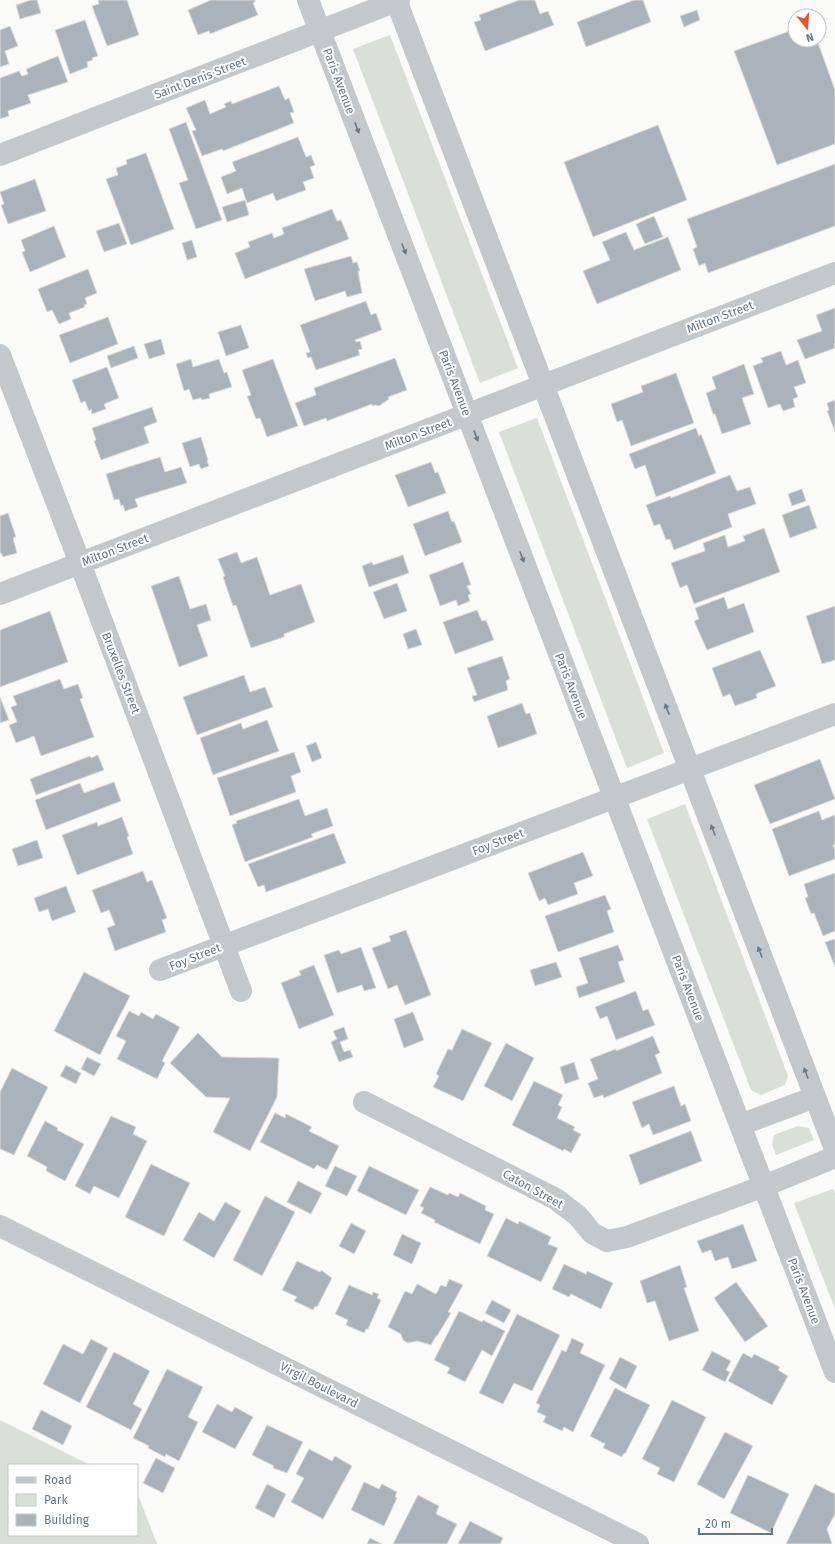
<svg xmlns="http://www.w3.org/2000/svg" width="835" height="1544" font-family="'Fira Sans',sans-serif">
  <rect width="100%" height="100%" fill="#fafaf8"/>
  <g fill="#dadfd7">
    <polygon points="390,35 518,368 480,383 353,49"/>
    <polygon points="537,418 664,753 627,768 499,432"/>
    <polygon points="685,804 788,1076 785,1085 761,1095 751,1090 647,819"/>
    <polygon points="798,1126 809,1128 814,1140 776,1155 772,1144 774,1135"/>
    <polygon points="833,1189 835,1193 835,1309 794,1203"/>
    <polygon points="0,1420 90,1465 9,1465 9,1535 137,1535 137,1492 157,1544 0,1544"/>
  </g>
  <g fill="#aab3b9" stroke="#dcdcda">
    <polygon points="31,0 37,0 41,13 20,19 16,5"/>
    <polygon points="98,0 127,0 139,35 107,46 92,6 99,4"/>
    <polygon points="211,0 255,0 255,2 253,3 258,15 210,34 209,31 198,35 188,10"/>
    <polygon points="519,0 535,0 540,14 548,11 554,25 485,51 474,22 481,20 479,15"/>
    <polygon points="634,0 643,0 651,22 586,47 577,22"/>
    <polygon points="697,10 700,20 684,27 680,16"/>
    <polygon points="85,20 98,56 92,58 93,60 87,62 88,67 70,74 55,30"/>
    <polygon points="10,26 18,46 5,51 9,64 0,67 0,30"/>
    <polygon points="795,29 795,40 817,40 835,90 835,144 777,165 734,51"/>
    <polygon points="58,56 68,82 28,95 31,103 8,111 9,116 0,119 0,78 19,71 22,76 28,74 26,69"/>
    <polygon points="279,86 285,100 289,98 294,112 290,113 294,123 223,151 222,149 202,156 192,131 196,130 186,108 205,100 210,114 226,107 224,104 231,101 232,104"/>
    <polygon points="186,122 222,220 196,229 179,183 188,180 169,129"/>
    <polygon points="658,125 687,200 593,237 564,162"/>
    <polygon points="298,137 306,157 311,155 315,165 310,167 314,178 303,182 306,190 276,201 273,193 247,203 242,188 227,194 221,177 236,171 232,162"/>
    <polygon points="146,153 174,229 131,245 106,179 118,175 116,168 127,164 126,160"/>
    <polygon points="835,164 835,226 708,273 705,263 699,266 693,249 697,247 687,219"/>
    <polygon points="35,179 46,211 8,224 1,205 4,204 0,192"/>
    <polygon points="245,200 249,215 227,222 222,207"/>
    <polygon points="332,209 337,221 341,220 349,239 245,279 235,253 250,247 248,242 272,233 274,238 284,234 282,228"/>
    <polygon points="654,216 663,237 645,244 636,224"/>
    <polygon points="119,223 127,244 104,252 96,231"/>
    <polygon points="54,226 66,257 30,272 22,252 25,251 21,240"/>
    <polygon points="626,232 634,250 668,237 681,270 597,304 583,271 610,260 602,242"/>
    <polygon points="192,240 197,257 187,260 182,243"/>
    <polygon points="351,256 353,263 357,262 360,271 358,271 362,293 347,297 345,291 315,301 304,269"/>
    <polygon points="88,269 97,293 85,298 87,304 84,305 85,307 69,313 71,319 59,324 52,310 47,312 38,289"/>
    <polygon points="366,301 371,315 376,313 382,330 355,340 356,342 360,341 362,349 358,350 360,355 316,370 311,357 308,358 306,353 310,352 300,325"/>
    <polygon points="835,308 835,343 834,344 835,348 805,359 797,340 822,331 816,315"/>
    <polygon points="108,317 118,344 70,363 59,335"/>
    <polygon points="241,325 249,348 226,356 218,332"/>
    <polygon points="161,339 165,354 149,359 144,344"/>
    <polygon points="134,346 138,358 111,368 107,356"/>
    <polygon points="781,351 786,365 798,360 806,383 794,387 798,397 793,399 795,407 783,411 780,404 768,408 753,366 763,362 761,358"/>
    <polygon points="395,358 407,390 388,397 389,399 379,406 375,405 372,406 372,404 327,421 326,418 304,426 295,403 316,395 314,388"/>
    <polygon points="191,359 193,367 219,359 224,373 227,372 232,387 209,394 210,398 202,400 201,398 193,400 189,389 184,391 176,364"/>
    <polygon points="273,359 298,426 267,437 260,418 256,419 247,396 251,395 242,370"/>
    <polygon points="744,364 754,394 742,398 751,424 722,434 715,414 713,414 706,393 716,389 712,377"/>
    <polygon points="107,367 119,398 104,404 106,409 92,414 91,409 89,411 85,401 81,403 72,380"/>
    <polygon points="676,373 694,423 631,446 622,420 617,422 611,404 643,392 641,386"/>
    <polygon points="835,400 835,432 827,411 829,410 827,403"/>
    <polygon points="152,407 157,422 144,427 149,443 101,460 94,441 96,440 92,428"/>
    <polygon points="696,428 699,436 701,434 716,473 656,497 645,465 635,469 629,454"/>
    <polygon points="201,437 208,460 207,461 209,466 201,469 199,464 190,467 182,443"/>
    <polygon points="160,457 165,472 181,467 187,483 135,499 138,507 125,511 123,505 121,506 119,499 114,500 106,474"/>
    <polygon points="431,462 435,473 438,472 446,493 408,507 395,475"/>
    <polygon points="730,475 737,491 750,487 756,504 728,514 732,527 674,550 670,539 666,540 660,524 654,526 646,505 670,496 671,498"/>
    <polygon points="802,489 806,501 792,506 788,494"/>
    <polygon points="809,505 817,528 790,538 782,515"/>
    <polygon points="448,511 452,522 454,521 462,542 425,556 413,524"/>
    <polygon points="8,513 16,537 13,538 17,553 3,557 1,553 0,553 0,516"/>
    <polygon points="764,528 780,572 694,604 687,585 680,588 671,563 705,551 703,543 725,535 728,547 745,541 743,536"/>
    <polygon points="237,552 241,563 257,557 270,595 301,584 315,622 284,634 284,637 251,648 236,605 233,606 223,577 225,576 218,559"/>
    <polygon points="403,555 409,573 369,587 362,566 372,562 373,565"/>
    <polygon points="463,562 471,585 467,586 471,594 468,595 470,601 458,606 456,600 440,606 429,575"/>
    <polygon points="179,576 190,609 206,604 211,620 197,625 208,656 179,667 151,586"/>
    <polygon points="397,583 407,611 384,619 373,592"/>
    <polygon points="724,597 728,609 744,603 754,632 707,650 694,621 699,619 695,608"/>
    <polygon points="835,606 835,660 822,664 806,616"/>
    <polygon points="477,610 482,621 486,620 494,640 455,654 443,622"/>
    <polygon points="50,611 68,662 0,687 0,630"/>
    <polygon points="416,629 422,645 408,649 403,634"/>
    <polygon points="760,650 776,686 756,694 757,698 735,706 730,694 723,697 712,668"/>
    <polygon points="502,656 510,679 506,681 508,690 474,702 472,696 477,695 467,668"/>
    <polygon points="244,675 250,692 265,687 273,707 197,735 183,697"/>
    <polygon points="60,679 64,689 78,684 83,698 80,699 94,737 41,756 34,736 16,743 9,725 17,722 11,707 17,705 13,696"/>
    <polygon points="0,697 9,720 0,723"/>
    <polygon points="522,703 526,714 530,713 537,734 498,748 487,716"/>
    <polygon points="267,720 279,751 213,775 200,738 241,723 243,729"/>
    <polygon points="316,742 322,758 312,762 306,746"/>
    <polygon points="294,752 301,772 291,776 296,792 230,816 217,778"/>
    <polygon points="98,755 104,770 36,795 30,779 90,756 91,758"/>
    <polygon points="820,759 835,799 770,824 754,785"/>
    <polygon points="114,782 121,801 46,830 35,800 80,783 84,793"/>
    <polygon points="299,799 305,816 327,808 333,826 311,834 313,837 245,862 232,825 237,823 236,821"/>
    <polygon points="819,811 822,820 835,815 835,844 833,845 835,850 835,859 789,876 772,829"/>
    <polygon points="122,817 129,836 127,837 133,854 77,875 62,835 97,822 98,826"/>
    <polygon points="334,833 346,863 266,892 264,885 258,887 248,864"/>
    <polygon points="37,840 43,858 18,866 12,849"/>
    <polygon points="583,852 593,876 574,883 578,894 548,905 545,898 539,901 528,873"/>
    <polygon points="143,871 147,882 152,880 167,918 162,920 166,932 115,951 107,928 115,925 109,910 101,913 92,890"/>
    <polygon points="835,873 835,931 823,936 814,913 811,914 805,898 808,897 804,884"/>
    <polygon points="66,886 76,912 52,921 48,909 39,912 34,898"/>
    <polygon points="605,895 611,909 607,911 614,932 558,952 545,916"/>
    <polygon points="406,930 431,995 405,1005 397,985 388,989 372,948 391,941 389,936"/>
    <polygon points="835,939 835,967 825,942"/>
    <polygon points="618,945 624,960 618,962 625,982 579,998 576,987 588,983 579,958"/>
    <polygon points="361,947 376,988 364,991 362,985 337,993 324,955 339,950 341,954"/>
    <polygon points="556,962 562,977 535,986 530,970"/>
    <polygon points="314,965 334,1015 299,1029 281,983 301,975 299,971"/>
    <polygon points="84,972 130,996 100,1055 54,1031"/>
    <polygon points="636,991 643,1011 648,1009 655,1025 616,1040 607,1016 600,1019 595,1007"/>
    <polygon points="129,1011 139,1016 141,1012 153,1019 156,1014 180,1027 162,1061 165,1063 157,1079 117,1059 126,1041 116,1036"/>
    <polygon points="413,1012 424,1040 404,1048 394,1019"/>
    <polygon points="344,1027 348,1039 340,1042 344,1052 350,1050 353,1057 339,1062 331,1042 337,1039 333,1031"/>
    <polygon points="462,1029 492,1043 463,1101 433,1087 439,1076 436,1074 448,1049 452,1050"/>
    <polygon points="198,1033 222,1057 279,1058 277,1097 250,1151 213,1132 230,1098 206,1097 170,1063"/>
    <polygon points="653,1036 660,1053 655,1055 662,1073 604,1098 603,1095 594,1098 588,1083 598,1079 590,1059 616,1049 616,1051"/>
    <polygon points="506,1043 534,1058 512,1101 484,1086"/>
    <polygon points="87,1057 101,1064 94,1076 81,1069"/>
    <polygon points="574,1062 579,1079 565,1084 560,1067"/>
    <polygon points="66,1065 81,1073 76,1084 60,1076"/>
    <polygon points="12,1068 48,1087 14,1155 0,1149 0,1092"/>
    <polygon points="534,1081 563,1095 558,1105 562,1107 557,1118 575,1127 573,1130 581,1134 571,1153 564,1149 563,1151 512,1125"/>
    <polygon points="674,1086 681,1106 685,1104 691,1121 653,1135 649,1124 642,1128 632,1102"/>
    <polygon points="275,1113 285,1118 286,1114 312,1127 309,1131 339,1146 327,1170 317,1165 314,1169 260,1142"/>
    <polygon points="111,1116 136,1127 133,1134 147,1141 119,1198 94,1186 90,1194 75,1186"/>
    <polygon points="45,1121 58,1128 57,1130 84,1144 65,1181 46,1171 47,1167 27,1156"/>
    <polygon points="691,1131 702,1161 640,1185 629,1155"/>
    <polygon points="151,1164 190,1183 164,1236 125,1217"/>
    <polygon points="335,1166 357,1176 347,1196 325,1186"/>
    <polygon points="369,1166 419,1190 406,1215 357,1191"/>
    <polygon points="298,1181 322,1193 311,1214 287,1202"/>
    <polygon points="430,1187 448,1195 449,1193 458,1197 460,1193 486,1206 485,1210 494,1214 480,1244 434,1222 435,1220 421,1213 424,1208 420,1206"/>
    <polygon points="265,1196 295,1212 262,1276 233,1260"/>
    <polygon points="225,1202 241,1211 214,1258 183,1240 199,1212 214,1221"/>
    <polygon points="506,1218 518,1224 519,1221 551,1237 548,1244 558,1248 541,1282 487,1256"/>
    <polygon points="351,1223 366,1231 354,1254 339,1246"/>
    <polygon points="743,1224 757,1261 732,1269 728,1257 715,1261 711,1250 702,1253 697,1241"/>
    <polygon points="402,1234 421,1243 412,1264 393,1255"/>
    <polygon points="297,1261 320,1272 321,1270 332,1278 317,1307 315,1306 313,1310 294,1301 297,1297 282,1290"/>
    <polygon points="564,1264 586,1274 587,1271 613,1283 601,1309 571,1294 569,1297 552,1289"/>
    <polygon points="680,1265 687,1287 684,1288 699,1331 669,1341 655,1301 647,1303 640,1281"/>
    <polygon points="449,1279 463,1285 448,1312 451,1313 437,1336 436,1336 431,1345 417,1341 408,1343 403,1340 401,1334 388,1327 405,1291 412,1294 417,1284 436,1294 441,1285 446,1287"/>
    <polygon points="736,1282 768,1326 745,1342 714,1298"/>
    <polygon points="349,1285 372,1295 373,1292 379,1294 377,1298 381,1300 368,1329 366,1329 364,1333 346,1325 348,1320 335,1314"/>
    <polygon points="492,1300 511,1310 504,1323 485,1313"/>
    <polygon points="459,1311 482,1322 483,1320 505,1331 492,1356 482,1350 465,1382 447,1373 450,1368 434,1360"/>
    <polygon points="517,1314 560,1335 532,1391 514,1383 503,1404 479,1393"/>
    <polygon points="572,1338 584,1344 580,1353 605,1365 573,1432 564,1427 562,1431 543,1422 546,1416 537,1412 540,1405 536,1403 562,1350 566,1352"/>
    <polygon points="91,1339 108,1348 80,1403 43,1384 63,1344 83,1354"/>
    <polygon points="712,1351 731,1361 726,1370 730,1372 725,1382 702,1370"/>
    <polygon points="114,1352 150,1371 133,1404 142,1409 131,1430 86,1407"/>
    <polygon points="743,1353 752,1358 754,1354 780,1367 778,1370 788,1376 772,1405 728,1381"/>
    <polygon points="620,1357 637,1366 626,1389 609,1379"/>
    <polygon points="167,1369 203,1387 188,1417 198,1422 179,1461 166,1454 165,1457 148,1448 149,1446 133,1438"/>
    <polygon points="615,1388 650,1405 625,1454 624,1453 622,1457 603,1448 605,1444 590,1436"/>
    <polygon points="672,1400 706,1417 674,1482 657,1474 660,1468 642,1459"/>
    <polygon points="217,1404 232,1412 235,1407 253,1417 235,1449 202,1432"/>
    <polygon points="41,1410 72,1426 63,1445 32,1429"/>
    <polygon points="267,1425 303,1442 287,1473 273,1468 274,1466 252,1455"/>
    <polygon points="725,1432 753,1446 724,1499 697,1484"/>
    <polygon points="309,1449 332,1461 335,1456 352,1466 323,1519 291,1502 304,1478 296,1474"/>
    <polygon points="156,1458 175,1468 163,1493 143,1483"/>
    <polygon points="748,1475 789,1494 771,1533 730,1513"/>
    <polygon points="364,1482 379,1489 382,1484 397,1492 395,1497 397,1498 384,1526 351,1510"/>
    <polygon points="267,1484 286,1494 274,1518 255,1508"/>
    <polygon points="815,1484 835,1494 835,1514 827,1529 832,1544 786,1544"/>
    <polygon points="418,1495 439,1506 436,1514 457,1524 447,1544 393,1544"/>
    <polygon points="470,1521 503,1538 500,1544 458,1544"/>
    <polygon points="370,1538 382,1544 367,1544"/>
  </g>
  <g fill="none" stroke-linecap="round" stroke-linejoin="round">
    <g stroke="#c3c8cc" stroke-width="22">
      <polyline points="308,0 835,1372"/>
      <polyline points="396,0 835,1149"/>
      <polyline points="0,155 399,0"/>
      <polyline points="0,355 80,563 241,991"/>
      <polyline points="0,594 835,273"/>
      <polyline points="160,970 835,714"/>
      <polyline points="364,1102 556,1199 578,1216 592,1233 607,1241 627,1237 764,1186 835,1157"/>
      <polyline points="740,1125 815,1097"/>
      <polyline points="0,1226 638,1544"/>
    </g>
  </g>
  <defs><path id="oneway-solid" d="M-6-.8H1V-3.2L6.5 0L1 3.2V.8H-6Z"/></defs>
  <g fill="#6a7a87">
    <use href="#oneway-solid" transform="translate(357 128) rotate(69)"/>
    <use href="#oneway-solid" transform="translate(404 249) rotate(69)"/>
    <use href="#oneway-solid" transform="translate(476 436) rotate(69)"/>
    <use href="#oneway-solid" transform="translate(522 557) rotate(69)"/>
    <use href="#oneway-solid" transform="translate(667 709) rotate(-111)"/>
    <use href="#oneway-solid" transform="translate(713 830) rotate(-111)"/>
    <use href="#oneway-solid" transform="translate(760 952) rotate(-111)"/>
    <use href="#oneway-solid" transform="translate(806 1073) rotate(-111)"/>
  </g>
  <g text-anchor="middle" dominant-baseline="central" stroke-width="4" stroke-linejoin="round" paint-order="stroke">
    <g font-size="12" fill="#657683" stroke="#fff">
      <text transform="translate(200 78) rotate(-21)">Saint Denis Street</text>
      <text transform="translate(339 81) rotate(69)">Paris Avenue</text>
      <text transform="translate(720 317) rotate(-21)">Milton Street</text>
      <text transform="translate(455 383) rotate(69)">Paris Avenue</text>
      <text transform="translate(418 434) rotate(-21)">Milton Street</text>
      <text transform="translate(115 550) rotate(-21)">Milton Street</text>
      <text transform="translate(121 673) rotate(69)">Bruxelles Street</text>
      <text transform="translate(571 686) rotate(69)">Paris Avenue</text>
      <text transform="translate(498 842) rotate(-21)">Foy Street</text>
      <text transform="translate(195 957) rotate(-21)">Foy Street</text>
      <text transform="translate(688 988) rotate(69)">Paris Avenue</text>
      <text transform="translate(533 1189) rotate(29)">Caton Street</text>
      <text transform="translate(804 1291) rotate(69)">Paris Avenue</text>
      <text transform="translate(319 1385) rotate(27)">Virgil Boulevard</text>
    </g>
  </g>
  <rect x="8" y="1464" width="130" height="72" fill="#ffffff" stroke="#c1c8cd"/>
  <rect x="16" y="1477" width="20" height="6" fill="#c3c8cc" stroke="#c1c8cd"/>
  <text x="44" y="1484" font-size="12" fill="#657683">Road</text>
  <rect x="16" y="1494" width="20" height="12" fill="#dadfd7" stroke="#c1c8cd"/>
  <text x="44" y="1504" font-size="12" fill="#657683">Park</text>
  <rect x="16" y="1514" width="20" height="12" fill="#aab3b9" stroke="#c1c8cd"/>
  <text x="44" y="1524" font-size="12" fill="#657683">Building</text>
  <g transform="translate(807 28) rotate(163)"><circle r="19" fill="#ffffff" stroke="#c1c8cd"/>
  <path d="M0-3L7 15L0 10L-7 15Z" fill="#e4572e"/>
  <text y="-6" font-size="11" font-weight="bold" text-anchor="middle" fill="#657683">N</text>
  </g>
  <path d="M699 1528v6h73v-6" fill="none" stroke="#657683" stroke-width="2"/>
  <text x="705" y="1528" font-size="12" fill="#657683" stroke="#ffffff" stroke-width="3" paint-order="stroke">20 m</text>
</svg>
